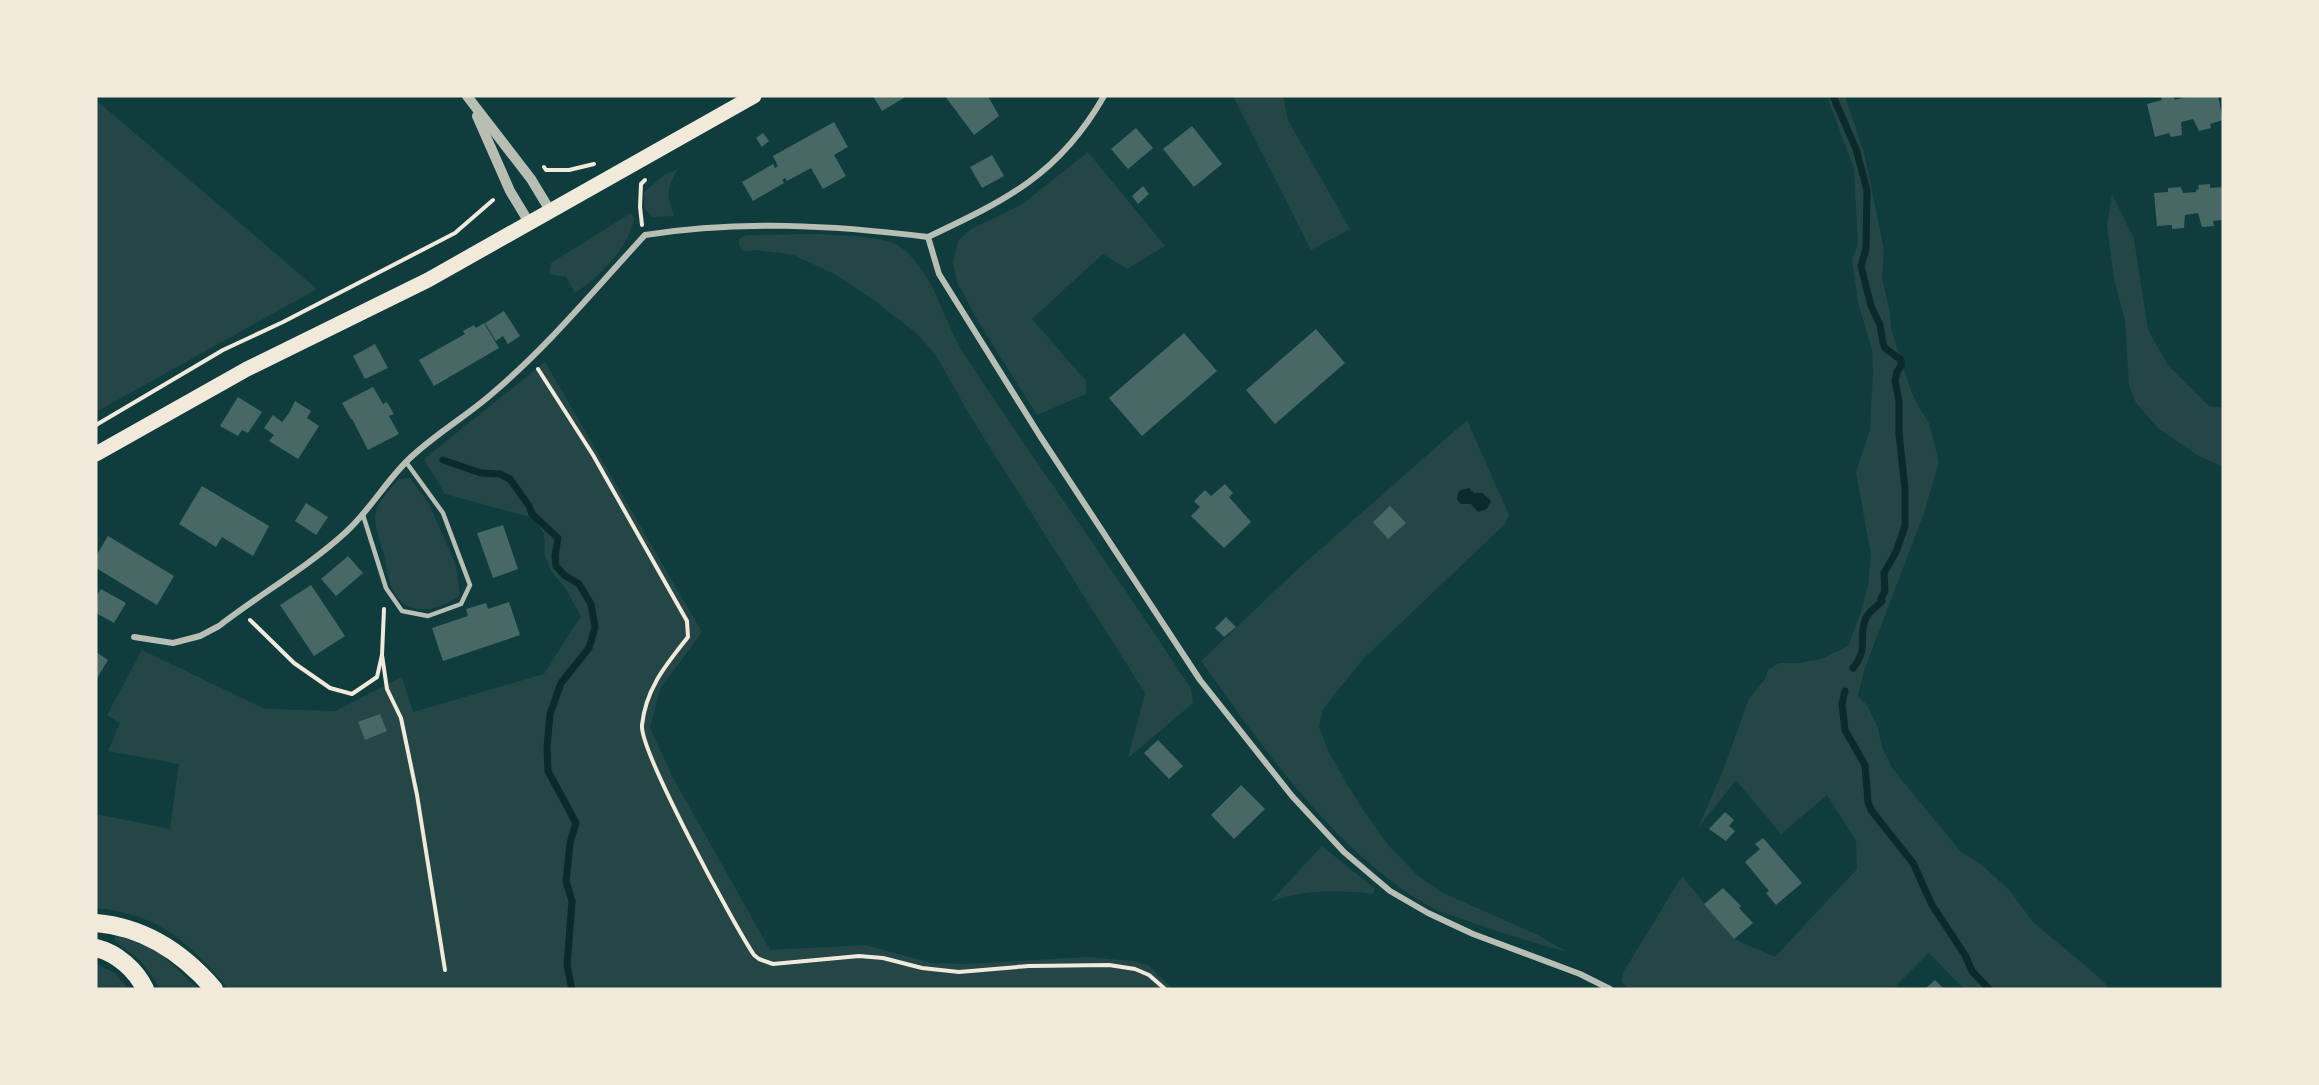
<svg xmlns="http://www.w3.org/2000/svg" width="2319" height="1085" font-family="Poppins,sans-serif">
  <rect width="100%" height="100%" fill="#0f3d3e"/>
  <g fill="#244646">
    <polygon points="1233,96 1283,96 1288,120 1350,229 1311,250"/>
    <polygon points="1827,96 1845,96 1864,153 1870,181 1884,250 1882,279 1890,312 1891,329 1911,391 1921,411 1929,423 1939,462 1924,513 1865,668 1858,696 1867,705 1878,728 1882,747 1892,768 1961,852 1981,864 2010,891 2033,922 2088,968 2105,983 2108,989 1964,989 1929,953 1893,989 1631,989 1621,982 1624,971 1682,876 1734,939 1775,957 1857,869 1856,841 1827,795 1781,834 1736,780 1698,828 1724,768 1749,698 1765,679 1768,670 1779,663 1800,663 1824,658 1848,646 1861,612 1868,585 1871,555 1856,472 1870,430 1873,371 1872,350 1858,302 1852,259 1858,245 1854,169"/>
    <polygon points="96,100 317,289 96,412"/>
    <polygon points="1088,152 1165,246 1127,269 1103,254 1032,319 1086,381 1086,394 1037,415 979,323 957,282 953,262 958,241 971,229 1021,205"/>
    <path d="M 678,169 C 666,189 667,195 674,216 L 653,217 L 645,210 L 644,192 L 664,175 Z"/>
    <polygon points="2112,194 2134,239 2148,330 2168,365 2209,406 2223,408 2223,467 2197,455 2159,429 2136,403 2129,385 2125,320 2114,279 2107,225"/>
    <path d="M 631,213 L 634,218 C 629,248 599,277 575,293 L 566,277 L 549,274 L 551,263 Z"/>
    <path d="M 823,234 C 842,236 885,236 899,246 C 935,272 942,319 964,354 C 1038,467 1118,576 1191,689 L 1193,703 L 1128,758 L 1145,693 L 972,419 L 935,354 L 916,333 L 875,301 L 836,275 L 794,255 L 756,250 L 744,251 L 739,246 L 739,239 L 746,235 Z"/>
    <path d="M 545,362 L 702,632 L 660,689 L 650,728 L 672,776 L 770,950 L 865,945 L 931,963 L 966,964 L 1087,957 L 1132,961 L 1148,965 L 1173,989 L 229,989 C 187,942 162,915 96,908 L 96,814 L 170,829 L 179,764 L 108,751 L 120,723 L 107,715 L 142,650 L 265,709 L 335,711 L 402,677 L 413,712 L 544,674 L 581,616 L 564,586 L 551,571 L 545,556 L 544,533 L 533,518 L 445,494 L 424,459 Z"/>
    <path d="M 1467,420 L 1509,515 L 1505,524 L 1363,659 L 1323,709 L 1319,727 L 1329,753 L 1361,807 L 1389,846 L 1417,875 L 1441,892 L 1538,935 L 1567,952 C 1532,942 1497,932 1462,919 C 1453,915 1442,913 1433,908 C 1338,857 1263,747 1201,661 L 1299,568 Z"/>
    <path d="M 410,478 L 429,504 L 456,565 L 460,595 C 438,612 403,619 391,586 C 388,576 386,565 384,554 C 381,543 375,529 375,518 C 375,504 390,489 399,479 Z"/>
    <path d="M 1322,846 L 1375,889 L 1373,894 C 1337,890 1305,889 1270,902 Z"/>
    <polygon points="116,934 157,951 199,989 161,989 141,961 114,940"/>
    <polygon points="96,964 115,973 128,989 96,989"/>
  </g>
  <polygon fill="#0a2a2b" points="1469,488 1474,493 1482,493 1491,501 1487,509 1478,512 1471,504 1461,504 1457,499 1459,491"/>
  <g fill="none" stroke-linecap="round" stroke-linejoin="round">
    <g stroke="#0a2a2b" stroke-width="7">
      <path d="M 1833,96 L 1856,149 L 1867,190 L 1866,249 L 1861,266 L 1871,306 L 1880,325 L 1883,343 L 1885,348 L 1901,360 L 1901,366 L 1897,372 L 1895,381 L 1899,401 L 1899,434 L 1905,489 L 1905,526 L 1896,552 L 1884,573 L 1885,591 L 1881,599 L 1882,601 C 1877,607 1869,610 1866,618 C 1857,638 1870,647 1853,668"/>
      <polyline points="443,460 481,473 500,474 510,479 529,506 532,514 558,538 555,556 556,566 564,575 579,584 591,604 595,627 589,648 561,683 550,714 547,748 548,771 576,823 570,843 566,881 572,901 567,966 572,989"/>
      <polyline points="1845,691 1842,704 1845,730 1865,765 1868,802 1871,810 1913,863 1932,905 1965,955 1972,971 1989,989"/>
    </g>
  </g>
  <g fill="#486865">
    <polygon points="873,96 907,96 882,111"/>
    <polygon points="945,96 988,96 999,116 974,135"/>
    <polygon points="2163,96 2173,96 2175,100 2188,96 2218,96 2223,120 2210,124 2211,128 2199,131 2193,119 2181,122 2182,135 2171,137 2169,133 2155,137 2147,104 2162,100 2161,97"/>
    <polygon points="834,122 848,147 834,155 846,176 823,189 811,168 787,181 785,178 782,180 784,183 753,201 742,182 773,164 775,168 778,166 773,156"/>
    <polygon points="1192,126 1222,164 1194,187 1163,149"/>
    <polygon points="1136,128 1153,148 1128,169 1111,149"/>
    <polygon points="763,133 769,141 762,147 756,138"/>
    <polygon points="992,155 1004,176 982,188 970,167"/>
    <polygon points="2210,184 2210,188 2223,187 2223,220 2213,221 2214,226 2202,227 2198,213 2185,215 2184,228 2172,229 2172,225 2157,226 2154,193 2168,192 2168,188 2181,187 2183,193 2196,192 2196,190 2199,189 2198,185"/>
    <polygon points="1143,186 1149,194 1138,204 1132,196"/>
    <polygon points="504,311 520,336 508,344 503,336 496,341 485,323"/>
    <polygon points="484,323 499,348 434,386 419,360 465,334 463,331 474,325 476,328"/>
    <polygon points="1316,329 1345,363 1275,424 1246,390"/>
    <polygon points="1184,333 1217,371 1142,436 1109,398"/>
    <polygon points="375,344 388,368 365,379 353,356"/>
    <polygon points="373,387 383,404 387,402 394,414 389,416 399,434 368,450 352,419 351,419 342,403"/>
    <polygon points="238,397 262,412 248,433 242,430 238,436 220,426"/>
    <polygon points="295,401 311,411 307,418 319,426 298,459 269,441 274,435 264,428 273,415 282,422 289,413"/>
    <polygon points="1225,484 1233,493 1229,497 1251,522 1224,548 1191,516 1200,507 1194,501 1205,490 1211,496"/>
    <polygon points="202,486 269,526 253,556 222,537 216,547 179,524"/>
    <polygon points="306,503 328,517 316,535 295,521"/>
    <polygon points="1390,506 1406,523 1388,539 1373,522"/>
    <polygon points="503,525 518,569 493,578 477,533"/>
    <polygon points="108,536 174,576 157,605 96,568 96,556"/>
    <polygon points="348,556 363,573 336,596 321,579"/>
    <polygon points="311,585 345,636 314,656 280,605"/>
    <polygon points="101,589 126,603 114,623 96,613 96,597"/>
    <polygon points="509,602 520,635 443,661 432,628 468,616 466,609 486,603 488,609"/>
    <polygon points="1226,617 1236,627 1224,637 1215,628"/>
    <polygon points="96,652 108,660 96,680"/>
    <polygon points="380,714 387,731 365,740 358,722"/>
    <polygon points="1158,740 1183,766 1169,779 1144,753"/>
    <polygon points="1241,785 1265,809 1234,839 1211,815"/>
    <polygon points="1725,812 1734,820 1729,826 1735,831 1726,841 1709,829"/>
    <polygon points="1763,838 1802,883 1776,905 1766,893 1769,891 1745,862 1760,849 1755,844"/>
    <polygon points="1723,888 1741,906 1739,908 1753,923 1734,939 1704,904"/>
    <polygon points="1935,980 1944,989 1925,989"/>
  </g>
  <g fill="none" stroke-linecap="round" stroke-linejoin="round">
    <g stroke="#f1e9da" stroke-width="4">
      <polyline points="544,167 546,170 569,170 594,164"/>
      <polyline points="642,225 640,207 641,184 645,180"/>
      <path d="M 538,369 L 593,455 L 687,621 L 688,637 C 666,665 646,688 642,725 C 639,750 735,927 754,955 L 759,959 L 773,964 L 859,956 L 883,958 L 922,968 L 959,972 L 1029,966 L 1109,965 L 1135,969 L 1149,975 L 1165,989"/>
      <polyline points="96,425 223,350 283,322 455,233 493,200"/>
      <polyline points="250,620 294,663 330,688 352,694 377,677 382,655 384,609"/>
      <polyline points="382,655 387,689 401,718 417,795 445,970"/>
    </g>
    <polyline stroke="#b8beb3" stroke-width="4.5" points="363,515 386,588 402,611 428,616 461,604 470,585 443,513 406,462"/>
    <g stroke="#b8beb3" stroke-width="6">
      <path d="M 1104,96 C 1059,175 1006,200 928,237 L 939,274 L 1040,436 L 1200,680 L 1292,796 L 1344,852 L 1390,891 L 1428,913 L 1473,934 L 1580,974 L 1610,989"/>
      <path d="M 134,637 L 173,643 L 200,636 L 219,626 C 260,594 308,567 346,532 C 370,510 386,481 409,459 C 435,434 467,416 494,392 C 550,344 595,289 645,235 C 739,220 833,225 928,237"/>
    </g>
    <g stroke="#b8beb3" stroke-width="10">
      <polyline points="467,96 531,179 551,212"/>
      <polyline points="477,116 510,191 530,224"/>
    </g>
    <polyline stroke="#f1e9da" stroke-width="15" points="96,454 247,369 428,280 754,96"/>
    <g stroke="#f1e9da" stroke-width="18">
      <path d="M 96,923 C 144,927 183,953 214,989"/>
      <path d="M 96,948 C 117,953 136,970 145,989"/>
    </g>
  </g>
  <rect width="2319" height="1085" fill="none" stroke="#f1e9da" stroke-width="195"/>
</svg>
